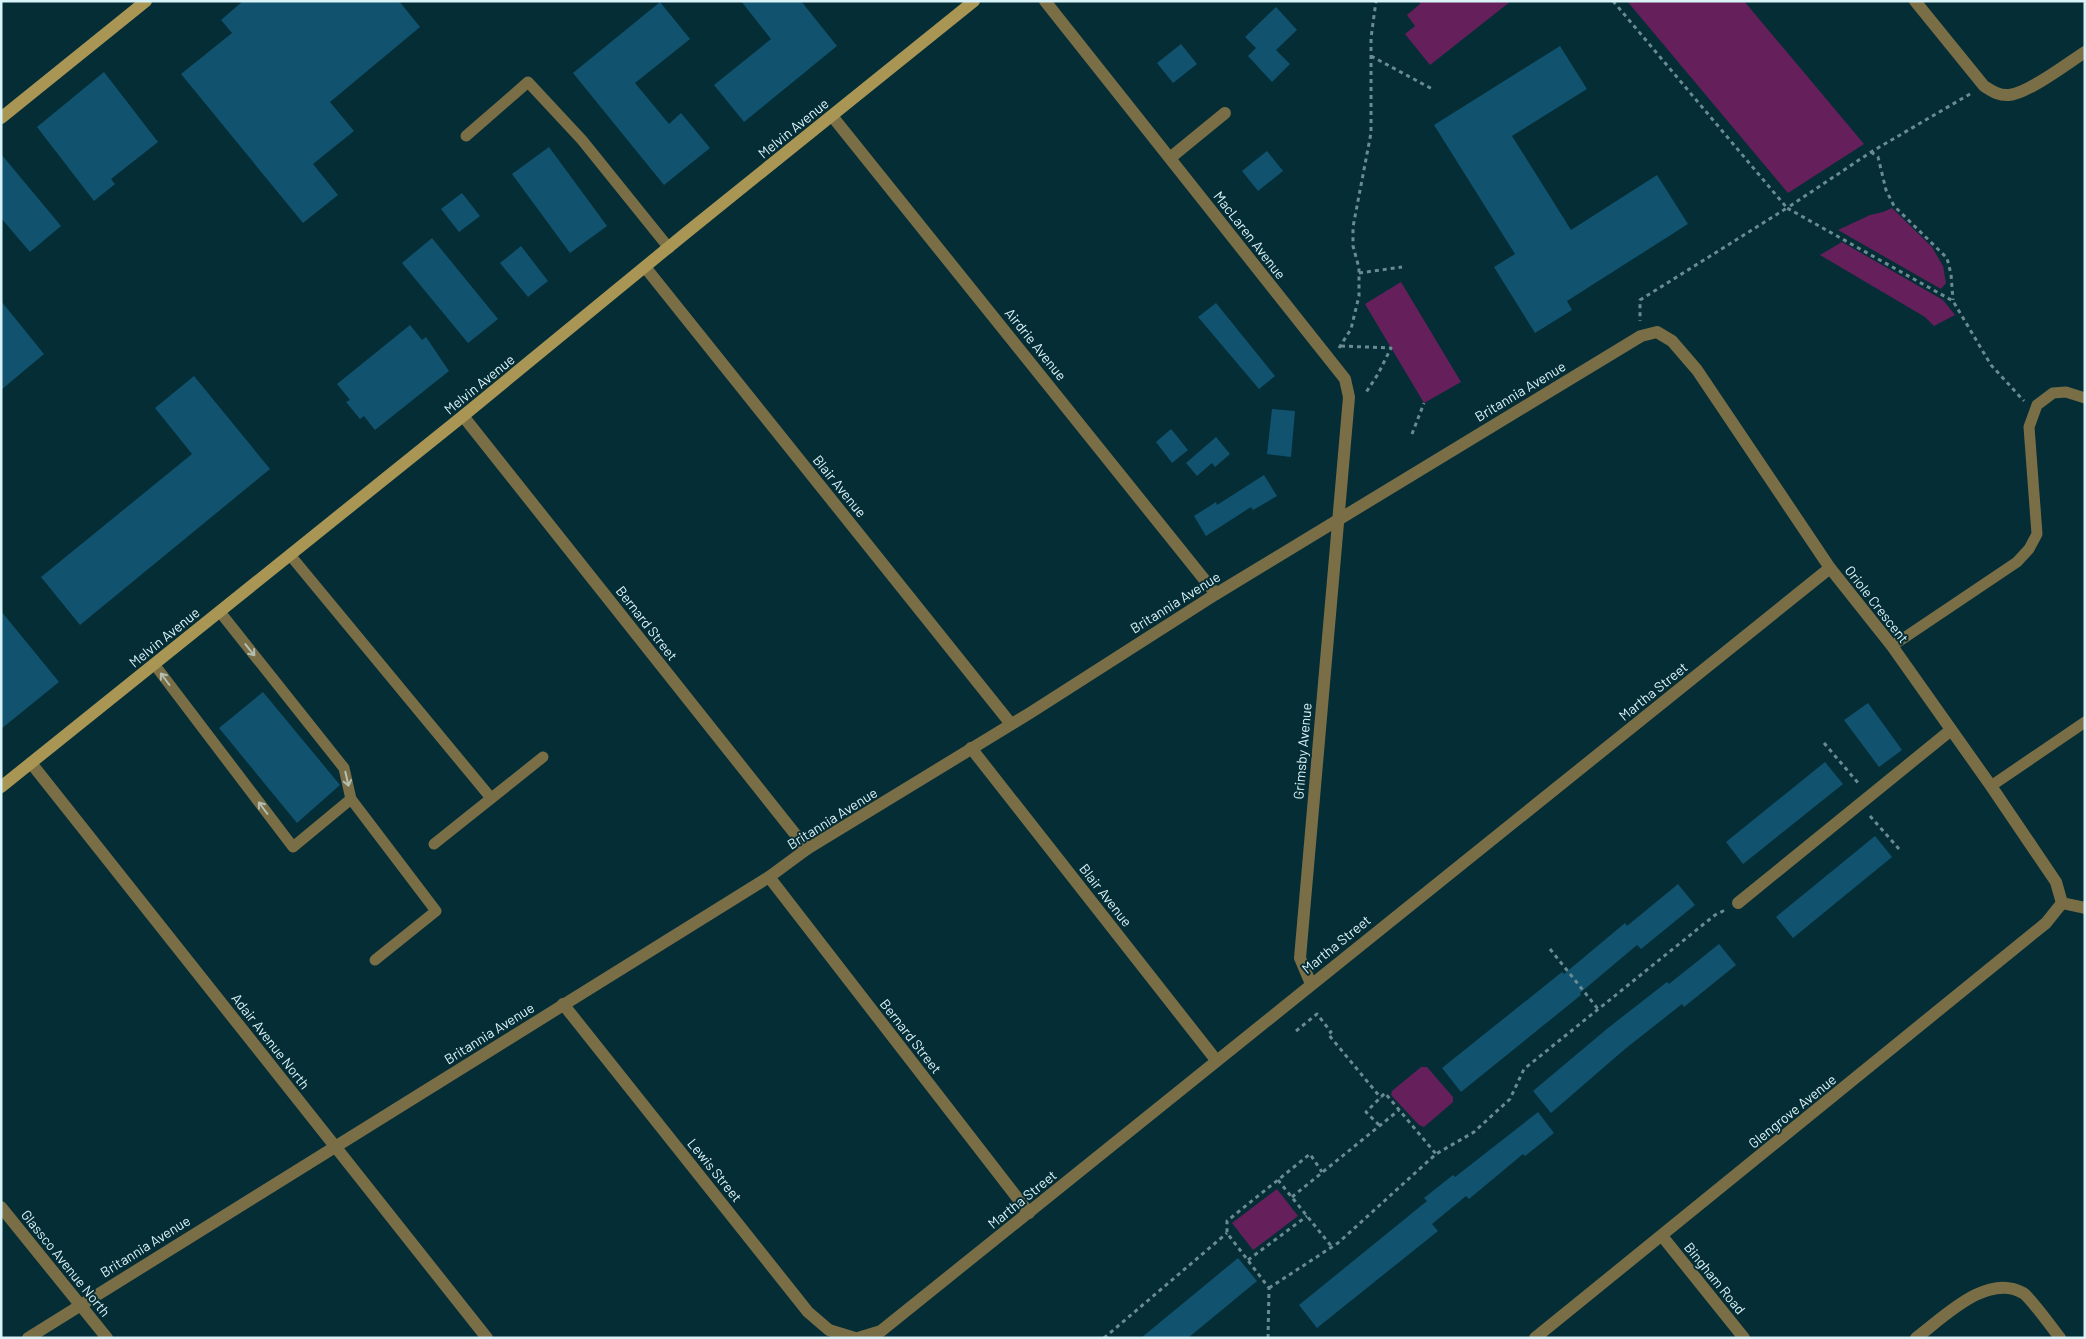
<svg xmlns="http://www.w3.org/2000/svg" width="2086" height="1339" font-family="Barlow,sans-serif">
  <rect width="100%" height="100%" fill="#052d35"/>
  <g fill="#65205b">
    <polygon points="1419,1 1511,1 1430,65 1405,34 1415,26 1407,15 1420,4"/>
    <polygon points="1627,1 1744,1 1864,144 1788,193"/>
    <polygon points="1892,208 1932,247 1943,266 1946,283 1941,289 1838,230 1870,215 1883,212"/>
    <polygon points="1842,242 1943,300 1955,315 1934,326 1925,317 1820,255"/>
    <polygon points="1401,282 1461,382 1424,403 1365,304"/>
    <polygon points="1421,1067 1427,1067 1453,1097 1453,1102 1424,1127 1419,1125 1391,1095 1392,1091"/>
    <polygon points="1277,1189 1298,1216 1253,1250 1232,1223"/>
  </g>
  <g fill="#11526f">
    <polygon points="243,1 399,1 420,27 330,102 354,131 313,164 338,195 303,223 181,74 232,33 221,20"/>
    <polygon points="741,1 801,1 837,46 744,122 714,85 771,39"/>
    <polygon points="660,2 690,39 635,83 669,124 681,113 710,148 664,185 573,73"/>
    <polygon points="1276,7 1297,30 1276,50 1290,64 1272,82 1248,56 1256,48 1245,37"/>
    <polygon points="1181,44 1197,64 1173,83 1157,63"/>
    <polygon points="1560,46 1587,89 1512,136 1571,230 1657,175 1688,224 1567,301 1572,310 1535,333 1494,267 1515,254 1434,125"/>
    <polygon points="104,72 158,142 111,179 115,184 94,201 37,127"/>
    <polygon points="549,147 607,226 570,253 512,174"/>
    <polygon points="1267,151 1283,171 1258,191 1242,171"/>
    <polygon points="1,154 61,226 30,252 1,218"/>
    <polygon points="462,193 480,216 459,232 441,209"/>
    <polygon points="432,238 498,319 468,343 402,263"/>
    <polygon points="521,246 548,281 528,297 500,263"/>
    <polygon points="1,301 44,354 1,390"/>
    <polygon points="1216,303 1275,376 1259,389 1198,317"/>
    <polygon points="410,325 422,340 426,337 449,371 375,430 364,416 360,419 346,402 350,400 337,384"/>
    <polygon points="194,376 270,469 80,625 41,577 192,454 155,408"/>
    <polygon points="1272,409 1295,411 1291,457 1267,454"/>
    <polygon points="1171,429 1188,450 1172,463 1156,442"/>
    <polygon points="1216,437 1230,454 1215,467 1212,463 1197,476 1186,463"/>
    <polygon points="1264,475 1277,496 1253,510 1251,507 1206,536 1194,516 1216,502 1217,505"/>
    <polygon points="1,611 59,682 1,729"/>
    <polygon points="263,692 340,785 297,823 219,728"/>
    <polygon points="1868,703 1902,750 1879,767 1844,720"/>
    <polygon points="1825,762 1843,784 1743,864 1726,842"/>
    <polygon points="1875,836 1892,857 1793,938 1776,917"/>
    <polygon points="1678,884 1695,905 1641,949 1637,945 1580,993 1581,995 1461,1092 1442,1068 1562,972 1564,974 1625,923 1627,926"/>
    <polygon points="1719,944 1736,965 1684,1007 1682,1004 1625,1049 1551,1113 1533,1091 1608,1028 1667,982 1669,984"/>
    <polygon points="1538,1112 1554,1133 1525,1156 1523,1154 1469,1199 1466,1196 1432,1224 1438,1231 1317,1328 1299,1305 1427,1201 1424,1198 1453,1175 1455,1177"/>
    <polygon points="1238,1258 1257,1281 1188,1338 1141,1338"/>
  </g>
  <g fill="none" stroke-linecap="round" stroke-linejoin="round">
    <g stroke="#6a8b92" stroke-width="3" stroke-dasharray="4 4" stroke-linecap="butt">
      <polyline points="1613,1 1787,208 1640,300 1640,321"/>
      <polyline points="1371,56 1434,90"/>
      <polyline points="1970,94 1871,152 1787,208 1953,301 1991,365 2024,401"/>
      <polyline points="1871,152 1878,157 1886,190 1894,206 1947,258 1951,274 1953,300"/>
      <polyline points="1359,273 1402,267"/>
      <polyline points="1341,346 1391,348 1378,374 1365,394"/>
      <polyline points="1339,348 1351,329 1359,296 1359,268 1353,246 1353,227 1371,133 1371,38 1376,1"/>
      <polyline points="1412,434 1424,403"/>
      <polyline points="1824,743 1859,784"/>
      <polyline points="1870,816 1899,849"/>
      <polyline points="1550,949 1598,1009"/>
      <polyline points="1296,1031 1317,1014 1331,1032 1328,1034 1381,1098"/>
      <polyline points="1379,1125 1366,1112 1385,1093 1436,1154"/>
      <polyline points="1278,1180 1332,1247"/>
      <polyline points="1292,1197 1399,1110"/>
      <polyline points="1248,1260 1307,1216"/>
      <polyline points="1269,1288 1338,1243 1436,1154 1474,1132 1510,1099 1524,1069 1715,915 1725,910"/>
      <polyline points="1104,1338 1227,1233"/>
      <polyline points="1268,1338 1269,1288 1227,1233 1227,1221 1310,1154 1322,1172"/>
    </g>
    <g stroke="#7a6e46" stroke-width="11">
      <polyline points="466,136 528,82 582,140 669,248"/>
      <polyline points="290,555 491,798"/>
      <polyline points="220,612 344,768 351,799 436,911 375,960"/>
      <polyline points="1892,646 2017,562 2029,549 2037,534 2029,427 2037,405 2053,393 2066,392 2085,398"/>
      <polyline points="154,664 293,847 351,799"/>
      <polyline points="1991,786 2085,722"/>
      <polyline points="434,844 543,757"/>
    </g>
    <g stroke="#7a6e46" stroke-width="12">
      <polyline points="1045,1 1345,379 1349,397 1300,958 1311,984"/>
      <path d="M 1915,1 L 1984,86 C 1992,91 1999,96 2009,95 C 2027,94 2068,63 2085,52"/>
      <polyline points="832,116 1216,594"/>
      <polyline points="1170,158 1225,113"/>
      <polyline points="645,267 1011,724"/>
      <polyline points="463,416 807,849"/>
      <polyline points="971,748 1216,1060"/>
      <polyline points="31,763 487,1338"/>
      <polyline points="769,877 1029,1213"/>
      <polyline points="1738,903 1951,730"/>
      <polyline points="2062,903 2085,908"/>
      <polyline points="563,1004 808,1312 829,1330 855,1338"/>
      <polyline points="1,1207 107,1338"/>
      <polyline points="1662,1236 1744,1338"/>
      <polyline points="28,1338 769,877 807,849 1030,713 1216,594 1641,336 1657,332 1672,341 1697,370 1830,568 1892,646 1991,786 2056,882 2062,903"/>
      <polyline points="858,1338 881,1331 1830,568"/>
      <polyline points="1535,1338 2046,923 2062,903"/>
      <path d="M 1916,1338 C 1943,1318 1987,1272 2023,1293 C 2030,1297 2053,1329 2060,1338"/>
    </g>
    <g stroke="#a99654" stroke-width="12">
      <polyline points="1,118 146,1"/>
      <polyline points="1,787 463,416 686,233 974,1"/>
    </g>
  </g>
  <defs><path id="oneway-shaft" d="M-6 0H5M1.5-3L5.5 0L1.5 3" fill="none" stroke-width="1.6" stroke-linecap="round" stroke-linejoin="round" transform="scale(1.25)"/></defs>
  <g stroke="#b4beb1">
    <use href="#oneway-shaft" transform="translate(250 650) rotate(51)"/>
    <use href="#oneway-shaft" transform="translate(165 679) rotate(-127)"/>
    <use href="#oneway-shaft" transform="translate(347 779) rotate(77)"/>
    <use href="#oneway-shaft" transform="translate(263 808) rotate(-127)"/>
  </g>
  <g text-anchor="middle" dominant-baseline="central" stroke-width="4" stroke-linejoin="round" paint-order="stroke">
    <g font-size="14" fill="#daf3f9" stroke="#052d35">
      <text transform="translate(793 128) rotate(-39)">Melvin Avenue</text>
      <text transform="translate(1250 235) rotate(52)">MacLaren Avenue</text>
      <text transform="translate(1036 344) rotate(51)">Airdrie Avenue</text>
      <text transform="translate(479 384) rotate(-39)">Melvin Avenue</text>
      <text transform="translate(1520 391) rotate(-31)">Britannia Avenue</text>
      <text transform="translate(840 486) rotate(51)">Blair Avenue</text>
      <text transform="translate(1175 602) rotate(-32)">Britannia Avenue</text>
      <text transform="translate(1877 604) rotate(52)">Oriole Crescent</text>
      <text transform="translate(647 623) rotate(52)">Bernard Street</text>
      <text transform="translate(164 637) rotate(-39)">Melvin Avenue</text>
      <text transform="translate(1653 691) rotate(-39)">Martha Street</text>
      <text transform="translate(1302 751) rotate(-85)">Grimsby Avenue</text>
      <text transform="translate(832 818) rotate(-32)">Britannia Avenue</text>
      <text transform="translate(1106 895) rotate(52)">Blair Avenue</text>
      <text transform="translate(1336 944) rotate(-39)">Martha Street</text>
      <text transform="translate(489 1033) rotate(-32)">Britannia Avenue</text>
      <text transform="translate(911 1036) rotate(52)">Bernard Street</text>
      <text transform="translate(271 1041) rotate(52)">Adair Avenue North</text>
      <text transform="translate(1792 1111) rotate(-39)">Glengrove Avenue</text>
      <text transform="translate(715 1170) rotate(51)">Lewis Street</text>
      <text transform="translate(1022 1199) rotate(-39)">Martha Street</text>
      <text transform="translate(145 1246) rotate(-32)">Britannia Avenue</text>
      <text transform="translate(66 1263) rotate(51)">Glassco Avenue North</text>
      <text transform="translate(1715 1278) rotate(51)">Bingham Road</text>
    </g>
  </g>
  <rect width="2086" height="1339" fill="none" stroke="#daf3f9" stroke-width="5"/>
</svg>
